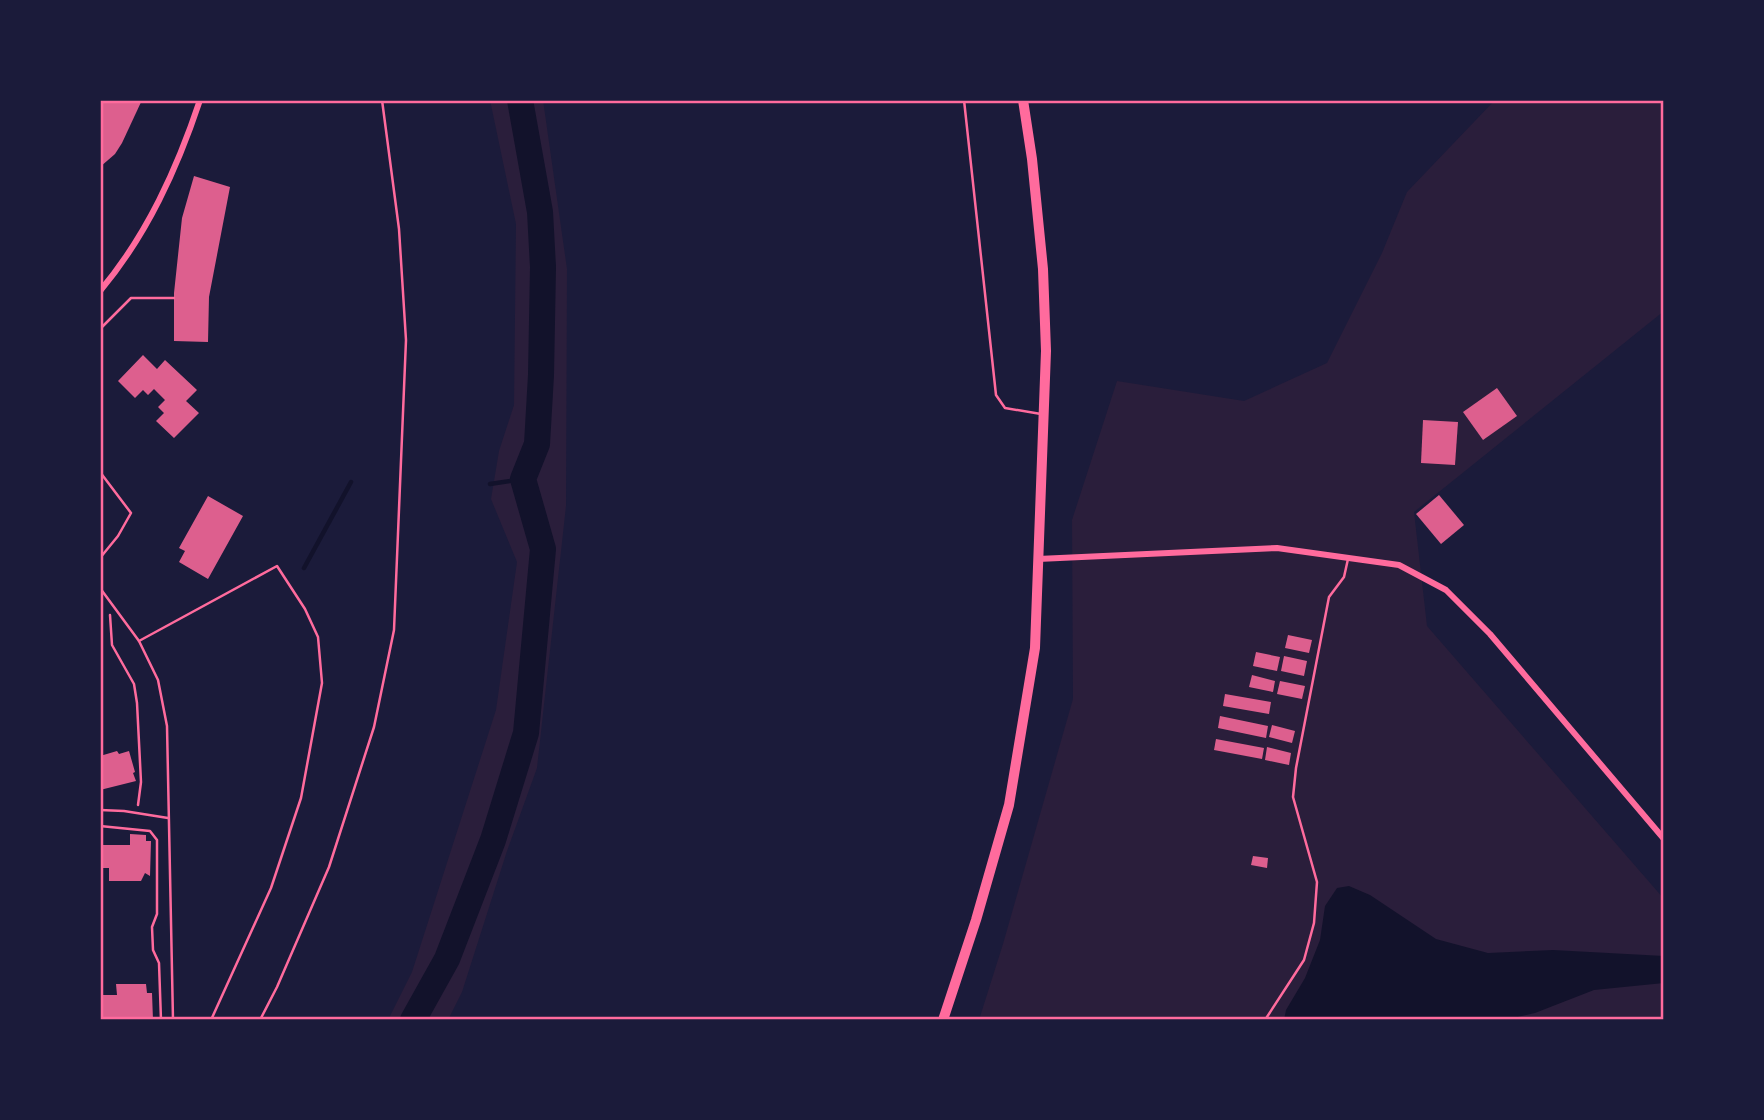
<svg xmlns="http://www.w3.org/2000/svg" width="1764" height="1120" font-family="'DM Sans',sans-serif">
  <rect width="100%" height="100%" fill="#1b1b3a"/>
  <g fill="#2a1e3b">
    <polygon points="490,100 543,100 567,269 566,506 537,768 507,851 462,992 448,1020 388,1020 412,972 496,710 517,562 491,499 499,451 514,405 516,224"/>
    <polygon points="1495,100 1664,100 1664,311 1414,512 1427,626 1664,899 1664,1020 979,1020 1003,944 1073,699 1072,520 1117,381 1244,401 1327,363 1382,253 1407,192"/>
  </g>
  <polygon fill="#12122b" points="1349,886 1370,895 1436,939 1488,953 1553,950 1664,956 1664,983 1594,990 1535,1013 1505,1020 1284,1020 1286,1010 1305,978 1320,940 1325,906 1337,888"/>
  <g fill="none" stroke-linecap="round" stroke-linejoin="round">
    <g stroke="#12122b" stroke-width="4.5">
      <polyline points="490,484 523,479"/>
      <polyline points="304,568 351,482"/>
    </g>
    <polyline stroke="#12122b" stroke-width="26" points="413,1020 447,959 493,840 526,733 543,549 523,479 537,444 541,375 543,267 540,212 520,100"/>
  </g>
  <g fill="#dd5f8e">
    <polygon points="100,100 142,100 122,143 115,154 100,167"/>
    <polygon points="194,176 230,187 209,297 208,342 174,341 174,293 182,218"/>
    <polygon points="143,355 157,369 165,360 197,390 186,401 199,413 174,438 156,421 164,413 158,407 165,400 154,389 148,395 143,390 135,398 118,381"/>
    <polygon points="1497,388 1517,416 1483,440 1463,412"/>
    <polygon points="1423,420 1458,422 1455,465 1421,463"/>
    <polygon points="1439,495 1464,525 1441,544 1416,514"/>
    <polygon points="208,496 243,516 208,579 179,562 185,551 179,548"/>
    <polygon points="1288,635 1312,640 1309,653 1285,648"/>
    <polygon points="1256,652 1280,657 1277,671 1253,666"/>
    <polygon points="1284,656 1307,661 1304,676 1281,671"/>
    <polygon points="1252,675 1275,681 1273,692 1249,687"/>
    <polygon points="1280,681 1305,686 1302,699 1277,694"/>
    <polygon points="1225,694 1271,702 1269,714 1223,706"/>
    <polygon points="1220,716 1268,726 1266,738 1218,728"/>
    <polygon points="1272,725 1295,731 1292,743 1269,737"/>
    <polygon points="1216,739 1264,748 1262,759 1214,750"/>
    <polygon points="1267,747 1291,753 1289,765 1265,760"/>
    <polygon points="117,751 119,754 129,751 135,772 133,773 136,781 100,790 100,756"/>
    <polygon points="130,834 146,835 146,841 151,841 150,876 145,873 141,881 109,881 109,868 100,868 100,845 130,845"/>
    <polygon points="1253,856 1268,858 1267,868 1251,865"/>
    <polygon points="116,984 146,984 147,993 152,993 153,1020 100,1020 100,995 117,995"/>
  </g>
  <g fill="none" stroke-linecap="round" stroke-linejoin="round">
    <g stroke="#ff6b9d" stroke-width="2.5">
      <polyline points="100,329 131,298 174,298"/>
      <polyline points="100,472 131,513 118,536 100,558"/>
      <polyline points="110,615 112,645 134,684 137,703 141,782 138,805"/>
      <polyline points="100,826 150,831 157,840 157,914 152,927 153,950 159,963 161,1020"/>
      <polyline points="260,1020 277,987 329,867 374,727 394,630 406,340 399,229 382,100"/>
    </g>
    <g stroke="#ff6b9d" stroke-width="2.5">
      <polyline points="964,100 996,395 1005,408 1041,414"/>
      <polyline points="100,588 139,641"/>
      <polyline points="100,810 124,811 168,818"/>
      <polyline points="173,1020 167,726 158,680 139,641 277,566 305,609 318,637 322,683 301,798 271,888 211,1020"/>
      <polyline points="1265,1020 1304,960 1314,923 1317,882 1293,797 1296,768 1329,597 1344,577 1348,559"/>
    </g>
    <g stroke="#ff6b9d" stroke-width="6">
      <path d="M 100,291 C 147,235 177,169 200,100"/>
      <polyline points="1038,559 1277,548 1399,565 1446,590 1490,634 1664,839"/>
    </g>
    <polyline stroke="#ff6b9d" stroke-width="10" points="943,1020 976,920 1009,805 1035,648 1046,351 1043,269 1032,159 1023,100"/>
  </g>
  <rect width="1764" height="1120" fill="none" stroke="#1b1b3a" stroke-width="203"/>
  <rect x="102" y="102" width="1560" height="916" fill="none" stroke="#ff6b9d" stroke-width="2.5"/>
</svg>
